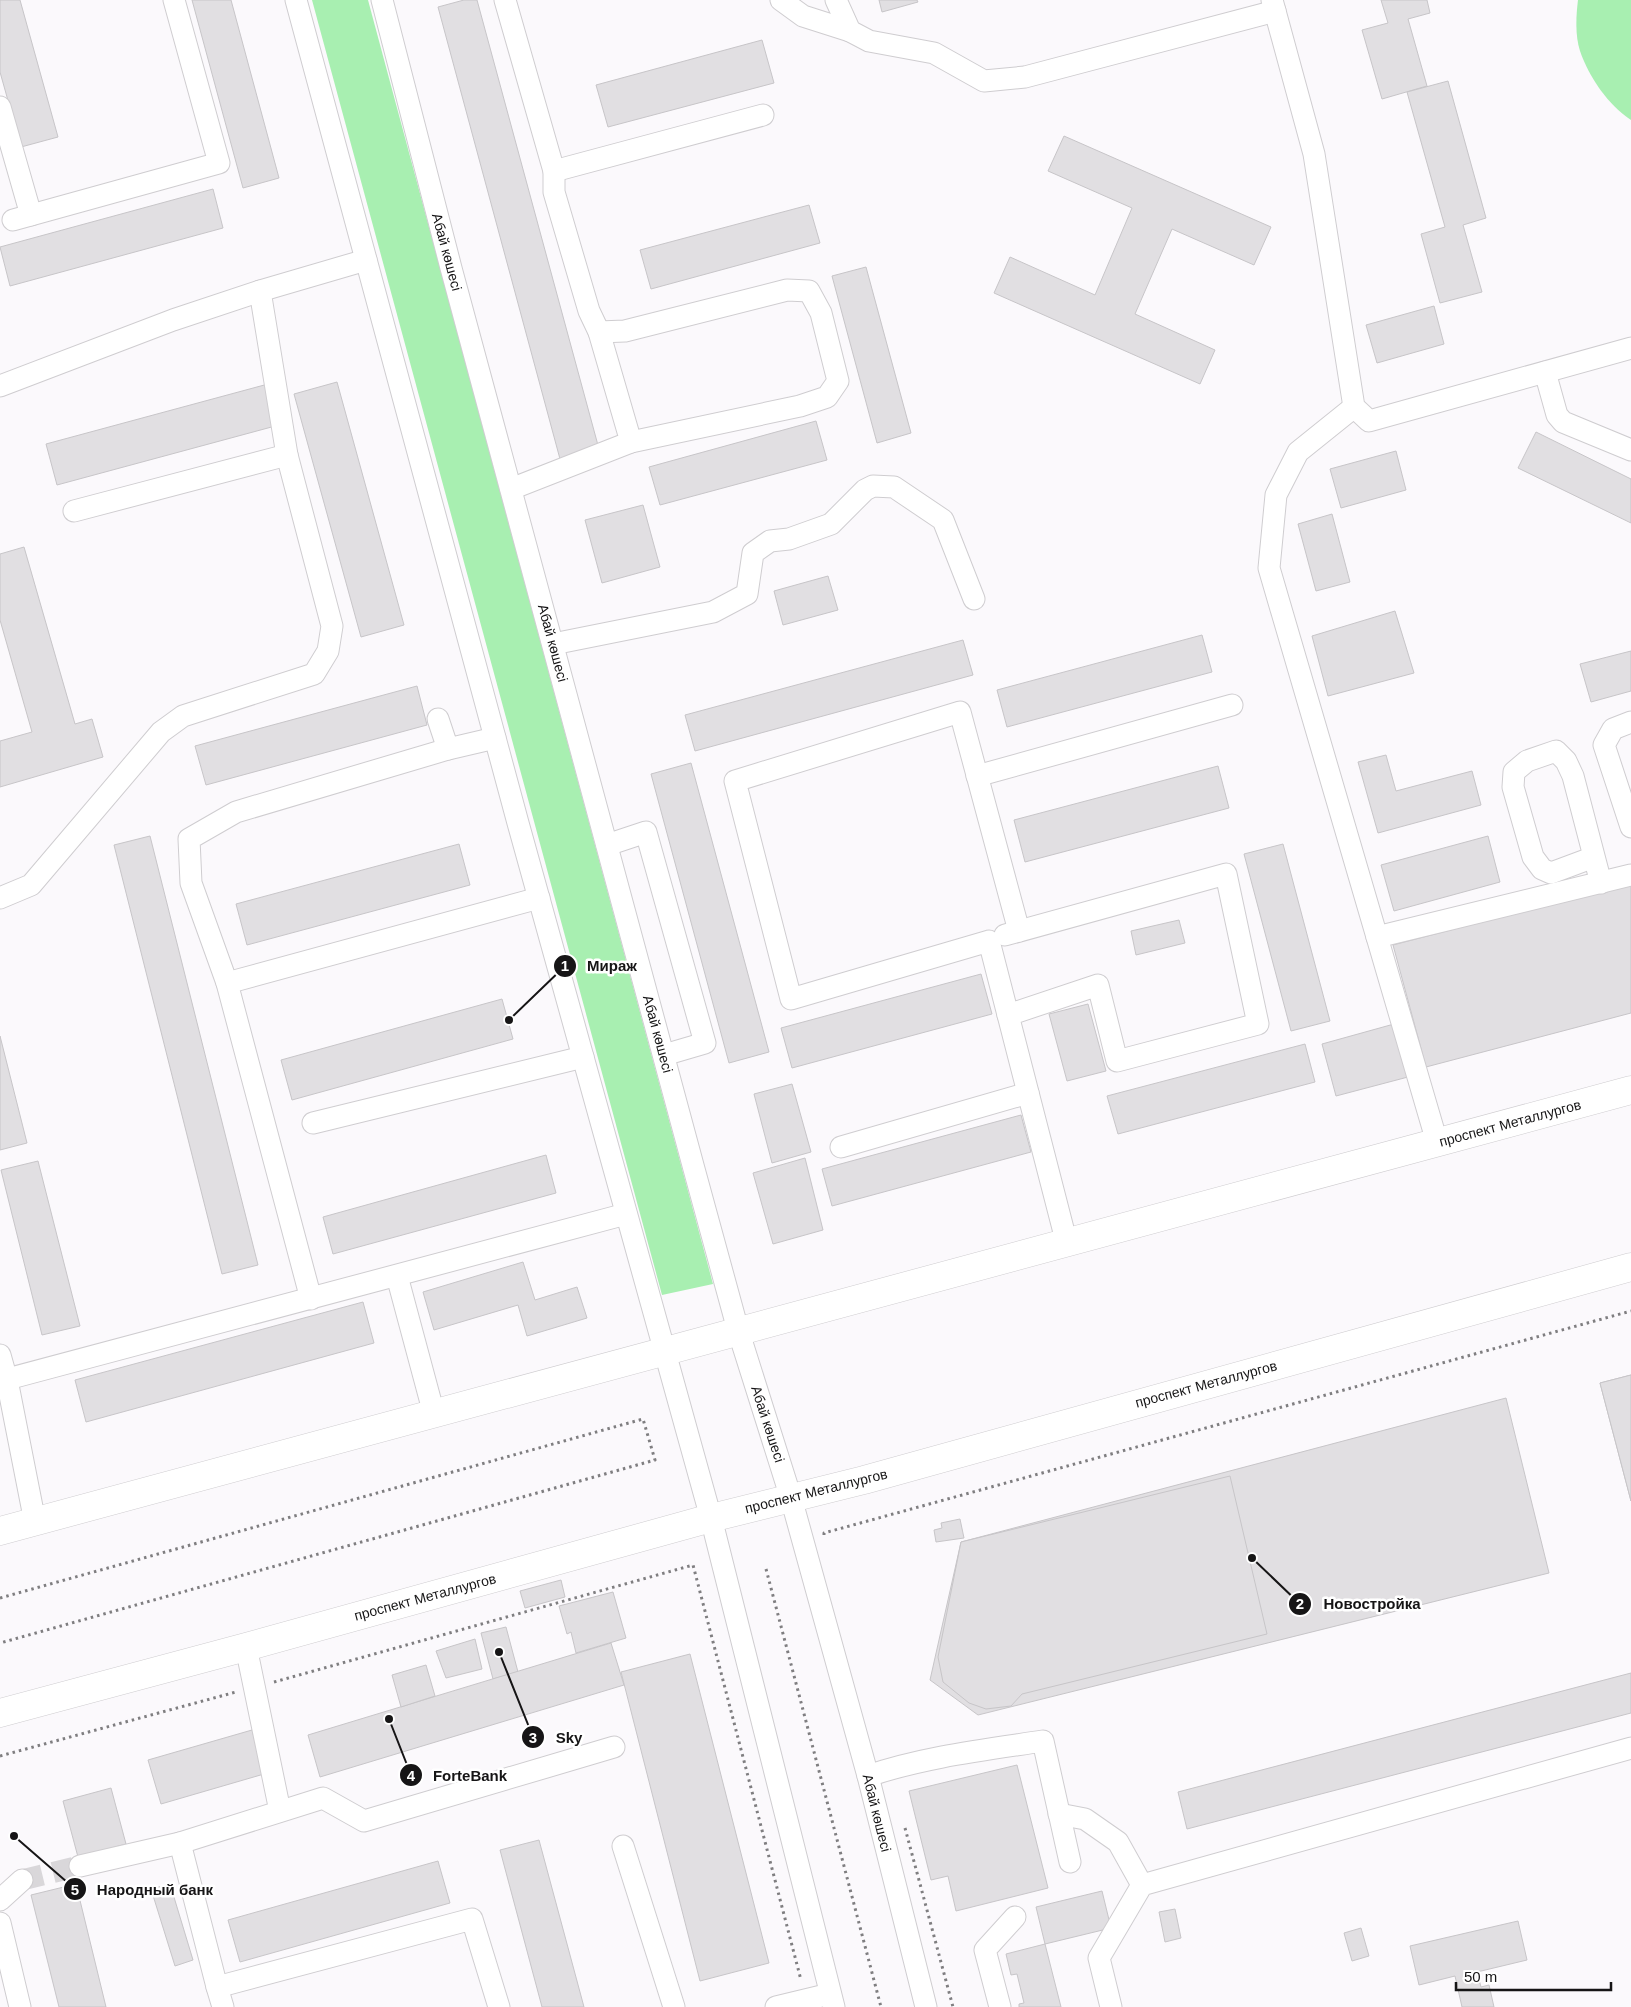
<svg xmlns="http://www.w3.org/2000/svg" width="1631" height="2007" font-family="Arial,sans-serif">
  <rect width="100%" height="100%" fill="#fbf9fc"/>
  <g fill="#a8efb1">
    <polygon points="312,0 368,0 713,1284 662,1295"/>
    <path d="M 1578,0 L 1631,0 L 1631,120 C 1608,105 1589,77 1580,51 C 1575,36 1576,15 1578,0 Z"/>
  </g>
  <g fill="#e1dfe2" stroke="#c7c5c8">
    <polygon points="0,0 20,0 58,137 21,147 0,72"/>
    <polygon points="192,0 231,0 279,178 243,188"/>
    <polygon points="464,0 477,0 599,449 560,459 438,7"/>
    <polygon points="879,0 917,0 918,2 882,12"/>
    <polygon points="1381,0 1427,0 1430,13 1408,19 1427,86 1382,99 1362,30 1388,23"/>
    <polygon points="762,40 774,83 608,127 596,85"/>
    <polygon points="1448,81 1486,218 1463,225 1482,292 1440,303 1421,234 1445,227 1407,92"/>
    <polygon points="1064,136 1271,227 1254,265 1172,229 1135,314 1215,350 1200,384 994,293 1010,257 1095,295 1132,208 1048,171"/>
    <polygon points="213,189 223,228 10,286 0,247"/>
    <polygon points="809,205 820,243 651,289 640,250"/>
    <polygon points="866,267 911,433 877,443 832,276"/>
    <polygon points="1434,306 1444,344 1377,363 1366,325"/>
    <polygon points="337,382 404,625 361,637 294,394"/>
    <polygon points="268,384 279,425 57,485 46,444"/>
    <polygon points="816,421 827,460 660,505 649,467"/>
    <polygon points="1536,432 1631,479 1631,523 1518,468"/>
    <polygon points="1396,451 1406,490 1341,508 1330,469"/>
    <polygon points="643,505 660,567 602,583 585,520"/>
    <polygon points="1332,514 1350,582 1316,591 1298,524"/>
    <polygon points="24,547 75,724 92,719 103,757 0,787 0,741 32,732 0,620 0,554"/>
    <polygon points="828,576 838,610 783,625 774,591"/>
    <polygon points="1395,611 1414,673 1328,696 1312,636"/>
    <polygon points="1202,635 1212,672 1007,727 997,690"/>
    <polygon points="963,640 973,675 695,751 685,715"/>
    <polygon points="1631,651 1631,691 1591,702 1580,664"/>
    <polygon points="417,686 427,725 206,785 195,746"/>
    <polygon points="1386,755 1396,791 1472,771 1481,805 1378,833 1358,762"/>
    <polygon points="691,763 769,1052 729,1063 651,774"/>
    <polygon points="1218,766 1229,808 1025,862 1014,820"/>
    <polygon points="150,836 258,1265 222,1274 114,845"/>
    <polygon points="1488,836 1500,882 1394,911 1381,865"/>
    <polygon points="459,844 470,885 247,945 236,904"/>
    <polygon points="1283,844 1330,1021 1291,1031 1244,854"/>
    <polygon points="1631,883 1631,1013 1426,1067 1393,945"/>
    <polygon points="1179,920 1185,943 1136,955 1131,931"/>
    <polygon points="981,974 992,1014 792,1068 781,1028"/>
    <polygon points="502,999 513,1039 292,1100 281,1060"/>
    <polygon points="1088,1004 1106,1071 1067,1081 1049,1014"/>
    <polygon points="1394,1024 1408,1077 1336,1096 1322,1044"/>
    <polygon points="0,1036 27,1143 0,1150"/>
    <polygon points="1305,1044 1315,1082 1118,1134 1107,1096"/>
    <polygon points="792,1084 811,1152 772,1163 754,1094"/>
    <polygon points="1021,1115 1031,1152 832,1206 822,1169"/>
    <polygon points="546,1155 556,1193 333,1254 323,1217"/>
    <polygon points="805,1158 823,1230 773,1244 753,1173"/>
    <polygon points="38,1161 80,1326 42,1335 1,1170"/>
    <polygon points="523,1262 535,1300 577,1287 587,1318 527,1336 518,1305 434,1330 423,1292"/>
    <polygon points="363,1302 374,1343 86,1422 75,1380"/>
    <polygon points="1631,1375 1631,1501 1600,1383"/>
    <polygon points="1631,1375 1631,1501 1600,1383"/>
    <polygon points="1506,1398 1549,1573 978,1715 930,1680 961,1542"/>
    <polygon points="1230,1476 1267,1634 1022,1694 1011,1706 986,1709 969,1703 943,1682 938,1657 961,1542"/>
    <polygon points="960,1519 964,1538 936,1542 934,1530 942,1528 941,1523"/>
    <polygon points="561,1580 565,1597 525,1608 520,1591"/>
    <polygon points="613,1592 626,1638 576,1653 571,1632 567,1634 559,1606"/>
    <polygon points="506,1627 518,1672 493,1679 481,1633"/>
    <polygon points="475,1639 482,1669 446,1678 436,1651"/>
    <polygon points="611,1643 624,1685 320,1777 308,1735"/>
    <polygon points="690,1654 769,1963 700,1981 621,1672"/>
    <polygon points="426,1665 435,1696 401,1707 392,1675"/>
    <polygon points="1631,1673 1631,1713 1187,1829 1178,1792"/>
    <polygon points="252,1730 264,1774 161,1804 148,1760"/>
    <polygon points="1017,1765 1048,1888 956,1911 948,1876 931,1880 909,1791"/>
    <polygon points="111,1788 126,1844 78,1857 63,1801"/>
    <polygon points="539,1840 584,2007 542,2007 500,1850"/>
    <polygon points="438,1861 450,1903 240,1962 228,1920"/>
    <polygon points="76,1884 106,2007 59,2007 31,1895"/>
    <polygon points="170,1884 193,1960 175,1966 151,1889"/>
    <polygon points="1102,1891 1111,1928 1045,1944 1036,1907"/>
    <polygon points="1175,1909 1181,1938 1165,1942 1159,1912"/>
    <polygon points="1518,1921 1527,1960 1477,1972 1481,1987 1489,1985 1494,2007 1462,2007 1455,1976 1419,1985 1410,1946"/>
    <polygon points="1361,1928 1369,1956 1352,1961 1344,1933"/>
    <polygon points="1045,1944 1061,2007 1019,2007 1019,2004 1024,2003 1017,1974 1011,1975 1006,1954"/>
  </g>
  <g fill="none" stroke-linecap="round" stroke-linejoin="round">
    <polyline stroke="#d9d7da" stroke-width="21" stroke-dasharray="21 11" stroke-linecap="butt" points="22,1880 80,1866"/>
    <defs>
      <g id="minor">
        <polyline points="296,0 518,823 711,1518 834,2007"/>
        <polyline points="382,0 451,268 694,1169 738,1330 791,1498 868,1776 926,2007"/>
        <polyline points="505,0 554,171 554,192 589,311 599,332 631,442 511,489"/>
        <polyline points="781,0 803,16 850,31"/>
        <polyline points="836,0 850,31 869,41 934,53 984,81 1025,77 1275,11"/>
        <polyline points="1272,0 1314,154 1354,407 1369,421 1631,348"/>
        <polyline points="0,107 31,215"/>
        <polyline points="554,171 763,115"/>
        <polyline points="13,220 219,163 174,0"/>
        <polyline points="599,332 625,331 787,290 809,291 821,313 838,381 827,397 800,406 631,442"/>
        <polyline points="1545,372 1557,415 1563,422 1631,450"/>
        <polyline points="0,386 173,320 260,291 366,260"/>
        <polyline points="1354,407 1298,452 1276,495 1269,568 1437,1142"/>
        <polyline points="74,511 287,455"/>
        <polyline points="553,644 713,612 747,594 753,553 770,541 789,539 831,524 865,490 873,486 894,487 943,520 974,599"/>
        <polyline points="438,719 448,749 495,738"/>
        <polyline points="1631,722 1613,729 1604,745 1631,827"/>
        <polyline points="977,776 1232,705"/>
        <polyline points="607,845 646,832 705,1043 664,1055"/>
        <polyline points="1594,857 1551,873 1542,869 1533,857 1513,787 1514,772 1527,761 1556,751 1566,761 1573,776 1601,883"/>
        <polyline points="0,898 31,885 161,732 183,716 314,674 328,651 332,626 287,455 260,291"/>
        <polyline points="1005,935 1226,874 1258,1024 1117,1061 1098,985 1008,1015 1067,1244"/>
        <polyline points="1377,937 1631,875"/>
        <polyline points="227,983 539,898"/>
        <polyline points="1008,1015 989,941 791,999 735,781 960,712 1019,931"/>
        <polyline points="313,1123 583,1057"/>
        <polyline points="841,1147 1028,1093"/>
        <polyline points="397,1276 434,1414"/>
        <polyline points="311,1299 227,983 191,883 189,839 236,812 448,749"/>
        <polyline points="0,1355 7,1380 35,1522"/>
        <polyline points="0,1381 626,1214"/>
        <polyline points="246,1647 280,1811"/>
        <path d="M 868,1776 C 924,1757 984,1750 1043,1741 L 1070,1862"/>
        <polyline points="1059,1814 1085,1819 1118,1842 1142,1885"/>
        <polyline points="180,1843 217,1987 472,1919 499,2007"/>
        <polyline points="623,1846 674,2007"/>
        <polyline points="80,1866 180,1843 323,1798 364,1821 614,1747"/>
        <polyline points="0,1900 22,1880"/>
        <polyline points="0,1923 20,2007"/>
        <polyline points="217,1987 223,2007"/>
        <polyline points="776,2007 830,1994"/>
        <polyline points="1000,2007 985,1950 1015,1917"/>
        <polyline points="1111,2007 1099,1958 1142,1885 1631,1748"/>
      </g>
      <g id="major">
        <polyline points="0,1531 1631,1090"/>
        <polyline points="0,1713 246,1647 711,1518 864,1480 1631,1267"/>
      </g>
    </defs>
    <use href="#minor" stroke="#cfcdd0" stroke-width="23"/>
    <use href="#major" stroke="#cfcdd0" stroke-width="29"/>
    <g stroke="#7f7e80" stroke-width="3" stroke-dasharray="2.5 4" stroke-linecap="butt">
      <polyline points="824,1535 824,1533 1631,1311"/>
      <polyline points="766,1569 881,2007"/>
      <polyline points="0,1598 643,1419 655,1460 0,1643"/>
      <polyline points="274,1682 693,1565 801,1980"/>
      <polyline points="0,1756 236,1692"/>
      <polyline points="905,1828 953,2007"/>
    </g>
    <use href="#minor" stroke="#fff" stroke-width="21"/>
    <use href="#major" stroke="#fff" stroke-width="28"/>
  </g>
  <g text-anchor="middle" dominant-baseline="central" stroke-width="5" stroke-linejoin="round" paint-order="stroke">
    <g font-size="14" fill="#161516" stroke="#fff">
      <text transform="translate(447 252) rotate(75)">Абай көшесі</text>
      <text transform="translate(553 643) rotate(75)">Абай көшесі</text>
      <text transform="translate(658 1034) rotate(75)">Абай көшесі</text>
      <text transform="translate(1510 1123) rotate(-15)">проспект Металлургов</text>
      <text transform="translate(1206 1384) rotate(-15)">проспект Металлургов</text>
      <text transform="translate(768 1424) rotate(72)">Абай көшесі</text>
      <text transform="translate(816 1491) rotate(-14)">проспект Металлургов</text>
      <text transform="translate(425 1597) rotate(-15)">проспект Металлургов</text>
      <text transform="translate(877 1813) rotate(76)">Абай көшесі</text>
    </g>
  </g>
  <path fill="none" stroke="#161516" stroke-width="2" d="M509 1020L565 966M1252 1558L1300 1604M499 1652L533 1737M389 1719L411 1775M14 1836L75 1889"/>
  <g fill="#161516" stroke="#fff" stroke-width="2">
    <circle cx="509" cy="1020" r="5"/>
    <circle cx="1252" cy="1558" r="5"/>
    <circle cx="499" cy="1652" r="5"/>
    <circle cx="389" cy="1719" r="5"/>
    <circle cx="14" cy="1836" r="5"/>
    <circle cx="565" cy="966" r="12"/>
    <circle cx="1300" cy="1604" r="12"/>
    <circle cx="533" cy="1737" r="12"/>
    <circle cx="411" cy="1775" r="12"/>
    <circle cx="75" cy="1889" r="12"/>
  </g>
  <g font-size="15" text-anchor="middle" font-weight="bold" fill="#fff">
    <text x="565" y="971">1</text>
    <text x="1300" y="1609">2</text>
    <text x="533" y="1743">3</text>
    <text x="411" y="1781">4</text>
    <text x="75" y="1895">5</text>
  </g>
  <g font-size="15" text-anchor="middle" font-weight="bold" fill="#161516" stroke="#fff" stroke-width="5" stroke-linejoin="round" paint-order="stroke">
    <text x="612" y="971">Мираж</text>
    <text x="1372" y="1609">Новостройка</text>
    <text x="569" y="1743">Sky</text>
    <text x="470" y="1781">ForteBank</text>
    <text x="155" y="1895">Народный банк</text>
  </g>
  <path d="M1456 1982v8h155v-8" fill="none" stroke="#161516" stroke-width="2.5"/>
  <text x="1464" y="1982" font-size="15" fill="#161516" stroke="#ffffff" stroke-width="4" paint-order="stroke">50 m</text>
</svg>
